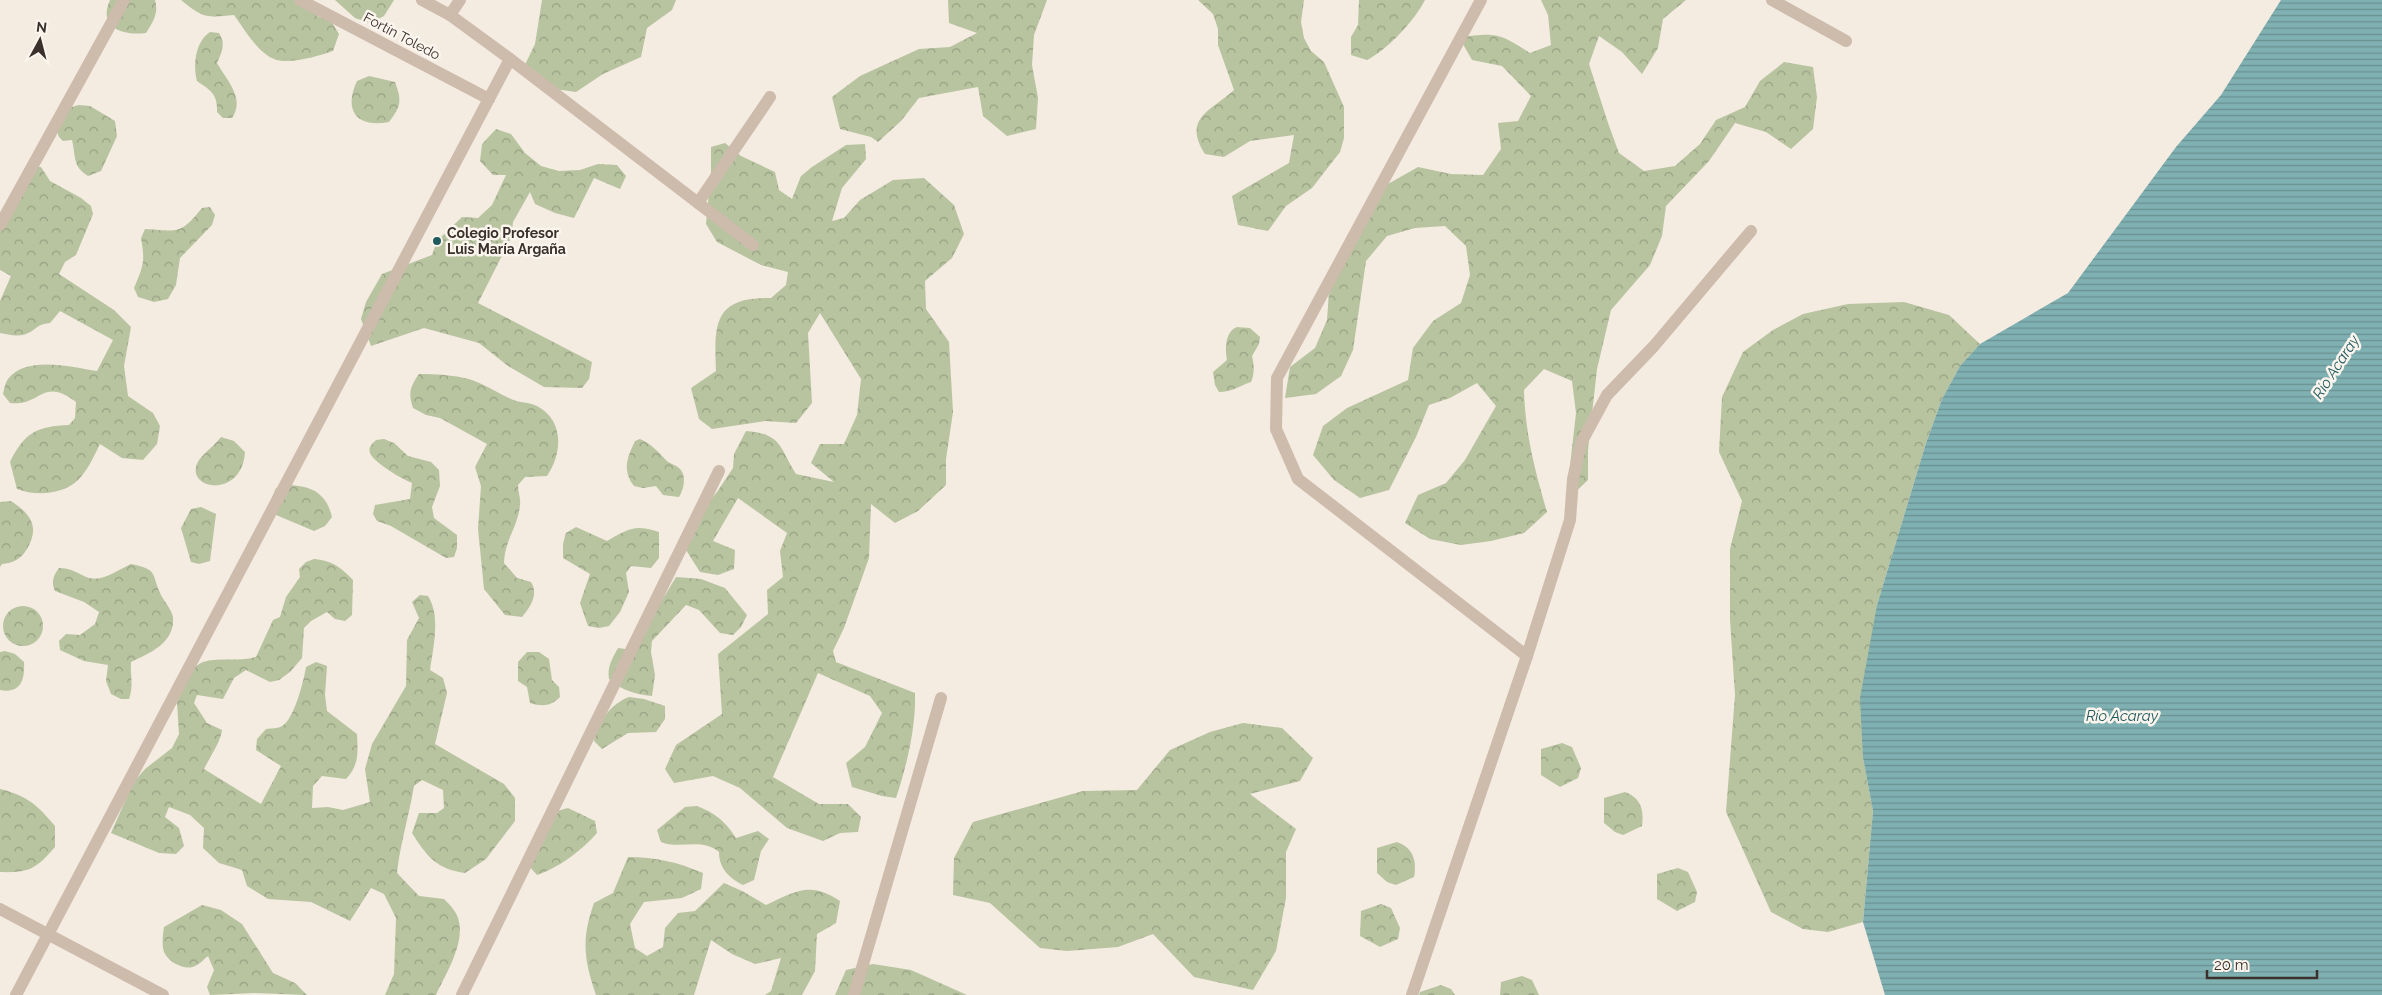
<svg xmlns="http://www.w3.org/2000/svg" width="2382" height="995" font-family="Raleway,sans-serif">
  <defs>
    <pattern id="forest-crowns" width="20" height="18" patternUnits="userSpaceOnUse" patternTransform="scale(1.25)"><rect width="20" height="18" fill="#b8c4a0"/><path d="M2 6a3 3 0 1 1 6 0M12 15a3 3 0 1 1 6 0" fill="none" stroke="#97a083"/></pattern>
    <pattern id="water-rules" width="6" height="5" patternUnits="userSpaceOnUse" patternTransform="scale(1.25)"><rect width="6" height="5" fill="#7fb0b2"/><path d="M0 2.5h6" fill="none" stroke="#699091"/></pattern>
  </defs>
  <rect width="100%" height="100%" fill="#f4ebe1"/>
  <g fill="url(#forest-crowns)">
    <path d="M 110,0 L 155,0 C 159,13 153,22 146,33 C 124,36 97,28 110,0 Z"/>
    <path d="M 181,0 L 312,0 L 317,16 L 331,21 L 339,34 L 333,51 C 319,56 288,65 274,59 C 257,52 245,30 234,15 C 206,18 203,18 181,0 Z"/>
    <polygon points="335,0 394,0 384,16 370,23 355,18"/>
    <polygon points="542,0 676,0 672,10 647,28 641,57 603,74 576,92 547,88 521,73 535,44"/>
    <polygon points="948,0 1047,0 1034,35 1032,65 1038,98 1036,129 1007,136 983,116 978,87 919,98 901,121 878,142 871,137 840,129 832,97 860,76 919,49 950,47 977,33 949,23"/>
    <path d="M 1198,0 L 1304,0 L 1301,22 L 1304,38 L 1311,51 L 1324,62 L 1344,107 L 1344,138 L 1340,152 L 1312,188 L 1286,206 L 1268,231 L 1238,225 L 1232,196 L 1289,163 L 1294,135 L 1250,141 L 1224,157 L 1205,154 C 1182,118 1211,111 1234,90 L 1218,45 L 1218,29 L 1213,14 Z"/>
    <path d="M 1359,0 L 1425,0 C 1415,20 1387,50 1367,60 L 1351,55 L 1351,37 L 1358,25 Z"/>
    <path d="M 1541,0 L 1686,0 L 1663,19 L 1658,48 L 1642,74 L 1622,52 L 1599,36 L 1589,64 L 1608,123 L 1619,153 L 1644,171 L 1675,166 L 1700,144 L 1716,120 L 1745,107 L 1760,81 L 1784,62 L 1813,67 L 1817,97 L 1813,129 L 1791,149 L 1766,132 L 1735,123 L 1709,161 L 1666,206 L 1662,236 L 1650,265 L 1611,310 L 1597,369 L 1588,450 L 1588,480 L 1566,501 L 1576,413 L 1572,381 L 1544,369 L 1524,390 C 1525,433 1535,471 1547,512 L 1524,533 L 1491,541 L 1461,545 L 1430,539 L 1405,523 L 1418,495 L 1446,483 L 1465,460 L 1496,406 L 1477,383 L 1450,398 L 1429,405 L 1416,437 L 1389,490 L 1360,498 L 1334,480 L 1313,455 L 1323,426 L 1347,408 L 1408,380 L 1413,348 L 1433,321 L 1461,303 L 1470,275 L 1466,246 L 1445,226 L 1415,228 L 1387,236 L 1366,261 L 1353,350 L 1341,376 L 1316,394 L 1285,398 L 1290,367 L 1315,348 L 1327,320 L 1329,292 L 1388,184 L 1418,167 L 1451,174 L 1483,175 L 1501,149 L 1498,123 L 1518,121 L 1531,96 L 1502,66 L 1472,60 L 1459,37 C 1496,33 1498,32 1530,53 L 1551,45 L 1548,15 Z"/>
    <path d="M 210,32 L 219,33 C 226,44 222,52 217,63 C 226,79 246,99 232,118 L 223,118 L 217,112 C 218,94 210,90 197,81 C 193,65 195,42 210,32 Z"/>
    <path d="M 369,76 L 395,82 C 402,101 401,106 389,122 C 357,128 343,111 357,81 Z"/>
    <path d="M 79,105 L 90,106 L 115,121 L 117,136 L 101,171 L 88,176 C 72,166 76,156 72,140 L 63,141 L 59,137 L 55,125 L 71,107 Z"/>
    <polygon points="496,129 511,134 525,153 541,166 559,171 580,170 598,164 617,165 626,176 620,189 594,178 574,218 555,213 535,204 530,192 513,222 511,238 478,303 592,362 589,379 582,388 544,387 508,366 479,343 424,328 371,346 361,319 366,302 382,274 432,255 437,241 462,217 478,218 492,205 506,175 493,175 480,161 482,144"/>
    <path d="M 725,143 L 741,156 L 775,172 L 779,190 L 792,199 L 801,176 L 812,167 L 846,145 L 865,144 L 866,159 L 842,188 L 832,221 L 844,218 L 860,200 L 893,180 L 924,178 L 954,205 L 964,234 L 952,258 L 925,281 L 926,309 L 949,342 L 953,412 L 946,459 L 946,485 L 918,511 L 895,523 L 871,504 L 869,558 L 844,628 L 833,651 L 836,662 L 915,693 C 916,727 907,765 896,798 L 882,796 L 852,787 L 846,763 L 865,747 L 882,713 L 870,696 L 818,673 L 773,777 L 819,804 L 848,804 L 861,817 L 858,832 L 840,833 L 823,841 L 787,828 L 740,788 L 713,776 L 674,783 L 665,769 L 676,745 L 722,714 L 718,654 L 768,614 L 767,590 L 783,577 L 780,551 L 787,533 L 738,498 L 713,541 L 735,550 L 734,569 L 718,575 L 700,572 L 686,550 L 694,519 L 717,492 L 733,468 L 734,454 L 746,431 C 782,434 779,447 796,474 L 834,482 L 811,463 L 820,444 L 844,444 L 857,415 L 861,379 L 820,313 L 808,333 L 812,403 L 796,423 L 765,421 L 712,429 L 699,419 L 691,388 L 716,371 C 714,323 714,297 771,298 L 786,285 L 788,272 L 761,265 L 717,242 L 706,224 L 711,172 L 711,147 Z"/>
    <path d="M 30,167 L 41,167 L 50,181 L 81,198 L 91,206 L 93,214 L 76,255 L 65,262 L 59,274 L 114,310 L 131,327 L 124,366 L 128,396 L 153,413 L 160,426 L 157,444 L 143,460 L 122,458 L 100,444 C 94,456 87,472 77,481 C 61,495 35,496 17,489 L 10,462 C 24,433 37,426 69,425 L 75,418 L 76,402 C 42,376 41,407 10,403 L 3,394 C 4,390 5,383 8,379 C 26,355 72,367 97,371 L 113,340 L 60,311 L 50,323 C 40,324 39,326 32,331 C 22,338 10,335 0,333 L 0,301 L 11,276 L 0,270 L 0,221 Z"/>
    <path d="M 210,207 L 215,215 L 212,225 L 180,258 L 176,285 L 168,299 L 154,302 L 138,297 L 134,288 C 144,265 145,261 141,238 L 145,229 C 179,231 180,235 202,208 Z"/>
    <polygon points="1904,302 1949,315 1980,344 1960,366 1942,399 1926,443 1877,605 1863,758 1873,811 1863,922 1828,932 1803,929 1771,912 1726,812 1735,695 1730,620 1730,549 1742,501 1719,452 1722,397 1743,352 1773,330 1803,314 1848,304"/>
    <path d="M 1237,327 L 1250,328 L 1260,337 L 1259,344 L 1252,356 C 1254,365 1255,373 1251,382 C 1239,386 1232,392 1219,392 L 1215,385 L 1213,372 L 1227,360 C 1225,348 1225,332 1237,327 Z"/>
    <path d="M 419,374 C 435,374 454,375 469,379 C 484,384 498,393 511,399 C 519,403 529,402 537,406 C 565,421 562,454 547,476 L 525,477 L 518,485 C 518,492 521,499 520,505 C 518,527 505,539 504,563 L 517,578 L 531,582 C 539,595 530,607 522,617 L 505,615 L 484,589 L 478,529 L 481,486 L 475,467 L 487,444 L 440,418 L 426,415 L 413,408 C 408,393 410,387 419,374 Z"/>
    <path d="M 221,437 L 234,441 L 245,452 C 242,501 181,489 199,460 C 205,452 215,445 221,437 Z"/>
    <path d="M 384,439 L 394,443 L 408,456 L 431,462 L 439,470 L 440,486 L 432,507 L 434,518 L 457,535 L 457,548 L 454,557 L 446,558 L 391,526 L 377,521 L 373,514 L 375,505 L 410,499 L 412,483 C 402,479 374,463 370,453 C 368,447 372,444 376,440 Z"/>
    <path d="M 640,439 C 653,445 659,453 668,462 C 671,464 676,465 679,468 C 687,475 684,489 679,497 L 663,495 L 656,486 L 643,488 L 634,486 C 622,470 627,458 635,441 Z"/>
    <path d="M 285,485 C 310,485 326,492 332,517 L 325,526 L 314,531 L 276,515 L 269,505 L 276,488 Z"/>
    <path d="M 11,501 C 31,514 40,527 27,549 C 21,559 13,563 2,564 L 0,567 L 0,502 Z"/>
    <polygon points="201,507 216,514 210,561 199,564 191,562 181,528 191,509"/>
    <path d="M 576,527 L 607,541 C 629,529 634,524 659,532 L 659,558 L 651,568 L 631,566 L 626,573 L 629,592 L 620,612 L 609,626 L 599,628 L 588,626 L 580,603 L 590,574 L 563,558 L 563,544 L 566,533 Z"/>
    <path d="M 314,559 C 331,560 341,567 353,580 L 352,615 L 345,621 L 335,619 L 327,612 L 311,621 L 304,628 L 302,658 L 290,672 L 279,680 L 270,682 L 246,670 L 234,678 L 223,699 L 197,695 L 194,703 L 207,723 L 222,730 C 221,741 210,757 204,769 L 261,804 L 281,766 L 256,750 L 257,739 L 266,729 C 271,728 278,729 282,726 C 294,720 304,680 306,667 L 316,662 L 327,666 L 325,695 L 327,711 L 357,734 C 358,753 359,765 346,779 L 322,776 L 313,786 L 312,808 L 328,807 L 343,810 L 370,802 L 365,769 L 372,744 L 406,686 L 407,640 L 419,618 L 412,602 L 420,595 L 428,596 C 441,616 433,648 430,670 L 443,678 L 447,693 L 435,744 L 504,784 L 515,798 L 515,821 L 486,859 L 465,873 C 437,869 427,857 412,833 L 419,813 L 437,813 L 444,808 L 443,790 L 422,780 L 414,786 C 409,816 400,844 397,873 L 419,896 L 444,899 C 449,904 456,911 458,918 C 466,943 446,973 436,995 L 385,995 L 394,974 L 396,918 L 384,894 L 371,888 L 350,921 L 311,902 L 268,899 L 247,886 L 242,870 L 219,863 L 203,848 L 204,828 L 190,815 L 169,807 L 165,817 L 179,828 L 184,846 L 176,854 L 159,853 L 111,833 L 133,783 L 145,769 L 172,748 L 179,734 L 177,702 L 183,677 C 189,672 196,665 203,662 C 219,657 238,662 256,657 L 273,620 L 280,617 L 286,597 L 300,577 L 299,569 L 306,562 Z"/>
    <path d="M 131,564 C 158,570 151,572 160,593 C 163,600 172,610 173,617 C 175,643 150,653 131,662 C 130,675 134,686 129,699 L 121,699 L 111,694 L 106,681 L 108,665 L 84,661 L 60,650 L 59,641 L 66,634 L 80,635 L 95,624 L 99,612 L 84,602 L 55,591 C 51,582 53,576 59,568 C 72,568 78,574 89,578 C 103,582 119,569 131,564 Z"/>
    <path d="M 676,577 L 701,579 L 725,588 L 747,615 L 741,627 L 733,635 L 720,633 L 699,610 L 686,605 L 652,641 L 651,652 L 655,675 L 652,696 C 635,694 623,691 609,679 C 607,667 612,659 618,648 L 632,650 Z"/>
    <circle cx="23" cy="626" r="20"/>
    <path d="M 5,651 L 15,654 L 24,662 C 25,679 21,694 0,690 L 0,652 Z"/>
    <path d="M 527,652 L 539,652 L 549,659 L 552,680 L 559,687 L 560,697 C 551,706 543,707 530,703 L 527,687 L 518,681 L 518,662 Z"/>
    <path d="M 629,697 L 644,699 L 665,706 L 665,719 L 656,732 L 628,733 L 602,749 L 594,741 C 597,722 612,703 629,697 Z"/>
    <polygon points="1243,723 1282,728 1313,758 1300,781 1250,794 1296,829 1286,852 1286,898 1276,951 1253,990 1194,977 1153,934 1118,947 1067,951 1040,948 990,903 953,895 954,858 973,822 1083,791 1137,790 1170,750 1210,732"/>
    <polygon points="1562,743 1572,747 1581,768 1578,778 1560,787 1541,775 1541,749"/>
    <path d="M 0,789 C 28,796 37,805 55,826 L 55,847 C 36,869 29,873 0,872 Z"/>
    <path d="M 1625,792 C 1641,798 1644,810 1642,826 L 1623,835 L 1615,832 L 1604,823 L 1604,798 Z"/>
    <path d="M 697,806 C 715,813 725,821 736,838 L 758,831 L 769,839 L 761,851 L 754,880 L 743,885 C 729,878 719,868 719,852 C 701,837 680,850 661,842 L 657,830 L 685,807 Z"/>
    <path d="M 568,808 L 595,821 L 597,833 C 581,851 560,867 537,875 L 529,866 L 550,813 Z"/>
    <path d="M 1397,842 C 1413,848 1417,860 1414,877 L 1396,885 L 1387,882 L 1377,873 L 1377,848 Z"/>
    <path d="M 628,857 C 656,857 677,862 703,873 L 701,889 L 682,898 L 644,902 L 630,924 L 635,948 L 647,956 L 663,947 L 665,928 L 678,913 L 695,911 L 724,883 L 742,891 L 766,905 C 796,891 810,881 840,901 L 836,923 L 817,934 L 815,971 L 802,995 L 765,995 L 771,991 L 781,958 L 755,964 L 732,954 L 711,940 L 694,995 L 596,995 C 584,960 581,939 594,903 L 613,893 Z"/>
    <polygon points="1678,868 1688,872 1697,892 1695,902 1677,911 1657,899 1657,874"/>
    <polygon points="1381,904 1391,908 1400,928 1398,939 1380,947 1360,936 1361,911"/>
    <path d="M 202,905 L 221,910 L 242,924 L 273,973 L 295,983 L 307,995 L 255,993 L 210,995 L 207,987 L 214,970 L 208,956 C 204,959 200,964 195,966 C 186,971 170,963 165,954 C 161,947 163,934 164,927 Z"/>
    <polygon points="873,964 911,970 967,995 835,995 846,970"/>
    <polygon points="1522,976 1532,980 1539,995 1500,995 1501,982"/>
    <polygon points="1441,985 1451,989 1455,995 1419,995 1420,992"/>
  </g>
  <polygon fill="url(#water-rules)" points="2281,0 2382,0 2382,995 1885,995 1863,922 1873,811 1863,758 1860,698 1877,605 1926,443 1942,399 1960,366 1980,344 2068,293 2176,147 2221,95"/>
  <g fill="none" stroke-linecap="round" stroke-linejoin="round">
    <g stroke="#cdbbac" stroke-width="12">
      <polyline points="1481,0 1277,378 1276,429 1298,479 1527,656"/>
      <polyline points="1772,0 1846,41"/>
      <polyline points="450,15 460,0"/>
      <polyline points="510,59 753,245"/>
      <polyline points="698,203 770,97"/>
      <polyline points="0,225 124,0"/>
      <polyline points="0,909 163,995"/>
      <polyline points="462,995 719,471"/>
      <polyline points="854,995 941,698"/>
      <polyline points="1412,995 1527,656 1570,520 1573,479 1581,443 1607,395 1654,346 1751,231"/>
    </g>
    <g stroke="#cdbbac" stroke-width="12">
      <polyline points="300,0 489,99"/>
      <polyline points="16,995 510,59 450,15 422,0"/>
    </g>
  </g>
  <circle fill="#1f5a5e" stroke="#fbf5ee" stroke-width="2" cx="437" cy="241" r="5"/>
  <g text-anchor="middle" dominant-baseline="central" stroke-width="5" stroke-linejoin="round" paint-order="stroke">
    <g font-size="14" fill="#3b302b" stroke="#fbf5ee">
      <text transform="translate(402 36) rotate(28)">Fortín Toledo</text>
    </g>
    <g font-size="14" font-weight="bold" fill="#3b302b" stroke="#fbf5ee" text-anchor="start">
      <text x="447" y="233">Colegio Profesor<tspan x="447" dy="16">Luis María Argaña</tspan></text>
    </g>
    <g font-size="15" font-style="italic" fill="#1f5a5e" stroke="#fbf5ee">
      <text transform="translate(2336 367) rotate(-57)">Río Acaray</text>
      <text x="2122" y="716">Río Acaray</text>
    </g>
  </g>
  <g transform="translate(40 40) rotate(7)" stroke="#fbf5ee" stroke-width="4" paint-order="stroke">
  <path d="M0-4L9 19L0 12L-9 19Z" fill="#3b302b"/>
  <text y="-8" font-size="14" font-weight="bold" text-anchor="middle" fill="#3b302b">N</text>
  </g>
  <path d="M2207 970v8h110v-8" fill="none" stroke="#3b302b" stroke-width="2.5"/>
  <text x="2214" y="970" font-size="15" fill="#3b302b" stroke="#fbf5ee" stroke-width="4" paint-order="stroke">20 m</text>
</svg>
